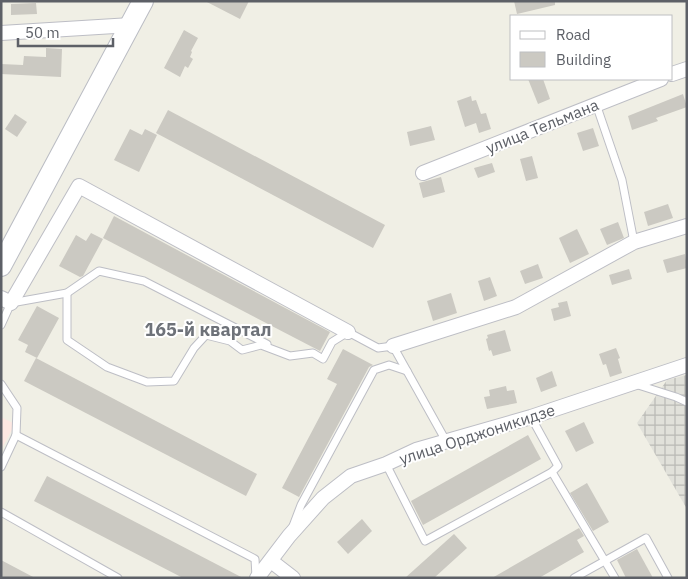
<svg xmlns="http://www.w3.org/2000/svg" width="688" height="579" font-family="'IBM Plex Sans',sans-serif">
  <defs>
    <pattern id="industrial-grid" width="8" height="8" patternUnits="userSpaceOnUse" patternTransform="scale(1.25)"><rect width="8" height="8" fill="#e1e1da"/><path d="M0 4h8M4 0v8" fill="none" stroke="#babab5"/></pattern>
  </defs>
  <rect width="100%" height="100%" fill="#f0efe5"/>
  <polygon fill="url(#industrial-grid)" points="687,375 687,509 637,423 667,380"/>
  <polygon fill="#fde8e2" points="1,417 15,424 1,450"/>
  <g fill="#cbc9c2">
    <polygon points="205,1 249,1 240,19"/>
    <polygon points="514,1 555,1 555,5 517,14"/>
    <polygon points="36,3 37,14 11,15 11,4"/>
    <polygon points="184,30 198,38 191,51 192,52 190,57 193,59 188,68 185,66 180,77 164,68"/>
    <polygon points="46,48 62,49 61,77 1,74 1,64 23,65 24,56 46,57"/>
    <polygon points="528,79 543,79 550,99 538,104"/>
    <polygon points="683,94 687,107 656,118 658,121 632,130 628,116"/>
    <polygon points="471,96 472,101 476,100 481,114 486,113 491,129 479,133 476,123 465,127 457,101"/>
    <polygon points="168,110 385,225 373,248 156,133"/>
    <polygon points="15,114 27,122 17,137 5,129"/>
    <polygon points="431,126 435,140 410,146 407,132"/>
    <polygon points="593,128 599,146 583,151 577,133"/>
    <polygon points="130,129 142,135 145,129 157,135 139,172 114,160"/>
    <polygon points="532,156 538,178 526,181 520,159"/>
    <polygon points="492,163 495,172 478,178 474,168"/>
    <polygon points="441,177 445,192 423,198 419,183"/>
    <polygon points="668,204 673,218 648,226 644,212"/>
    <polygon points="114,216 330,332 320,351 103,238"/>
    <polygon points="618,222 624,238 607,245 600,229"/>
    <polygon points="577,229 589,254 570,263 559,238"/>
    <polygon points="91,233 103,239 83,276 80,277 59,266 76,235 86,241"/>
    <polygon points="685,254 687,268 667,273 663,260"/>
    <polygon points="538,264 543,278 525,284 520,271"/>
    <polygon points="629,269 632,279 612,285 609,275"/>
    <polygon points="490,277 497,296 484,301 478,281"/>
    <polygon points="451,293 457,313 433,321 427,301"/>
    <polygon points="567,301 571,316 554,321 551,309 559,307 558,303"/>
    <polygon points="37,306 59,318 37,358 25,352 28,345 18,340"/>
    <polygon points="505,330 511,351 493,356 491,350 489,351 486,339 488,338 487,335"/>
    <polygon points="616,348 620,358 618,359 622,373 610,377 606,364 603,365 599,354"/>
    <polygon points="343,349 373,365 369,367 299,497 282,488 337,384 327,379"/>
    <polygon points="36,358 257,474 246,496 24,381"/>
    <polygon points="552,371 557,386 541,392 536,378"/>
    <polygon points="506,386 507,391 514,390 517,403 487,409 484,397 490,396 489,390"/>
    <polygon points="584,422 594,443 576,452 565,431"/>
    <polygon points="528,435 541,459 423,525 411,501"/>
    <polygon points="47,476 243,578 183,578 34,501"/>
    <polygon points="587,483 609,522 593,531 570,493"/>
    <polygon points="362,519 372,531 348,554 337,542"/>
    <polygon points="579,528 584,536 577,540 584,552 539,578 492,578"/>
    <polygon points="454,534 467,548 434,578 405,578"/>
    <polygon points="637,549 653,578 626,578 617,560"/>
    <polygon points="1,560 35,578 1,578"/>
  </g>
  <g fill="none" stroke-linecap="round" stroke-linejoin="round">
    <defs>
      <g id="lane">
        <polyline points="596,104 622,180 634,242"/>
        <polyline points="67,293 67,340 107,367 147,382 174,381 194,348 206,335 230,341 242,350 261,345 290,356 313,353 323,359 332,342 348,332 378,348 393,346 446,441"/>
        <polyline points="1,325 11,303 67,293 99,271 144,281 267,344"/>
        <polyline points="1,384 17,408 16,435 1,467"/>
        <polyline points="635,384 676,397 687,402"/>
        <polyline points="531,417 558,466 552,472 615,578"/>
        <polyline points="16,435 255,559 256,577"/>
        <polyline points="386,464 425,541 552,472"/>
        <polyline points="1,512 118,578"/>
        <polyline points="293,526 301,505 374,370 389,365 407,371"/>
        <polyline points="574,578 646,538 668,578"/>
      </g>
      <g id="street">
        <polyline points="1,33 131,25"/>
        <polyline points="672,74 687,69"/>
        <polyline points="423,173 661,79"/>
        <polyline points="1,298 11,303 79,186 348,332"/>
        <polyline points="393,346 516,307 634,242 687,226"/>
        <polyline points="271,561 293,578"/>
        <polyline points="257,578 289,536 323,498 351,476 386,464 416,450 531,417 687,365"/>
      </g>
      <polyline id="secondary" points="1,266 143,1"/>
    </defs>
    <use href="#lane" stroke="#bdbec5" stroke-width="9"/>
    <use href="#street" stroke="#bdbec5" stroke-width="16"/>
    <use href="#secondary" stroke="#bbbdc4" stroke-width="22"/>
    <use href="#lane" stroke="#fff" stroke-width="7"/>
    <use href="#street" stroke="#fff" stroke-width="14"/>
    <use href="#secondary" stroke="#fff" stroke-width="20"/>
  </g>
  <g text-anchor="middle" dominant-baseline="central" stroke-width="4" stroke-linejoin="round" paint-order="stroke">
    <g font-size="16" fill="#5d6067" stroke="#fff">
      <text transform="translate(542 126) rotate(-22)">улица Тельмана</text>
      <text transform="translate(477 434) rotate(-18)">улица Орджоникидзе</text>
    </g>
    <g font-size="18" font-weight="bold" fill="#6e7279" stroke="#fff">
      <text x="208" y="329">165-й квартал</text>
    </g>
  </g>
  <rect width="688" height="579" fill="none" stroke="#5d6067" stroke-width="5"/>
  <rect x="510" y="15" width="162" height="65" fill="#ffffff" stroke="#bebfc2"/>
  <rect x="520" y="31" width="25" height="8" fill="#ffffff" stroke="#bebfc2"/>
  <text x="556" y="40" font-size="15" fill="#5d6067">Road</text>
  <rect x="520" y="52" width="25" height="15" fill="#cbc9c2" stroke="#bebfc2"/>
  <text x="556" y="65" font-size="15" fill="#5d6067">Building</text>
  <path d="M18 38v8h95v-8" fill="none" stroke="#5d6067" stroke-width="2.5"/>
  <text x="25" y="38" font-size="15" fill="#5d6067" stroke="#ffffff" stroke-width="4" paint-order="stroke">50 m</text>
</svg>
